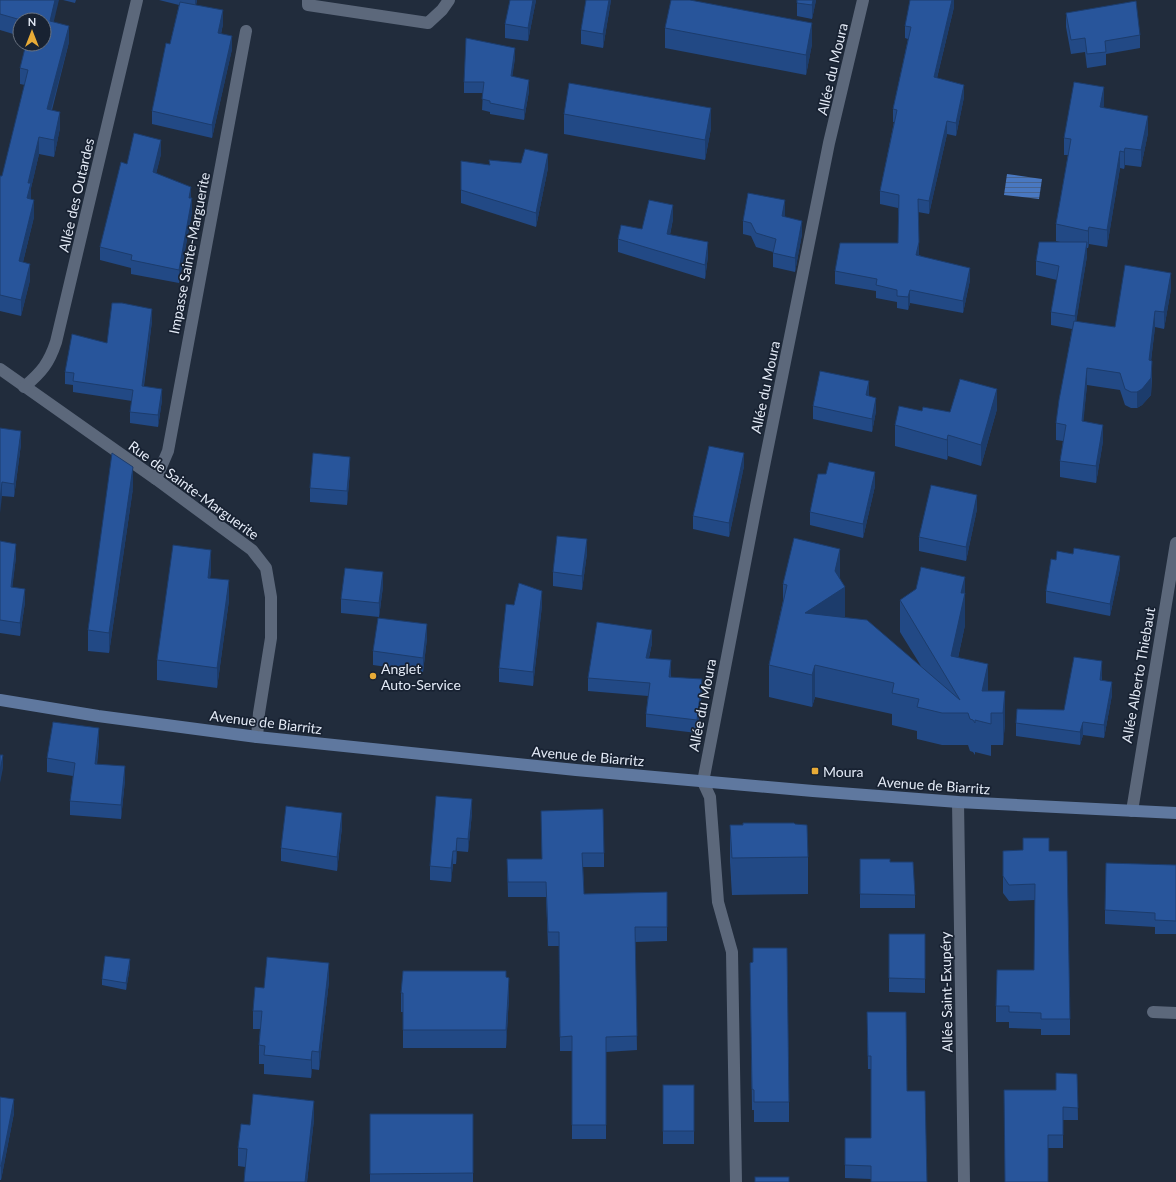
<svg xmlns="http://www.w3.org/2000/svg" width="1176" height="1182" font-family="Lato,sans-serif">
  <defs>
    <pattern id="water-rules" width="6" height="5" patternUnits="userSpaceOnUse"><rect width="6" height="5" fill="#4978c1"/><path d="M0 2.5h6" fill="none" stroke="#476491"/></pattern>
  </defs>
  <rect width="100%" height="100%" fill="#212c3c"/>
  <polygon fill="url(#water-rules)" points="1007,174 1042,179 1039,199 1004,195"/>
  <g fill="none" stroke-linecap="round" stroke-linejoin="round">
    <g stroke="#5c687b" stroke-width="12">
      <polyline points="308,0 308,5 428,23 442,10 449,0"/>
      <polyline points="703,782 710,797 718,902 732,952 736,1182"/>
    </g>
    <g stroke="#5c687b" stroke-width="12">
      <polyline points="0,369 156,479 252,550 266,568 271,597 271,638 259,713 257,737"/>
      <path d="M 24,387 C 42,372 49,363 56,342 L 137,0"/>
      <polyline points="156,479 168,451 246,31"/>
      <polyline points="703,782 756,506 829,143 863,0"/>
      <polyline points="958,802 964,1182"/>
      <polyline points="1132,811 1176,543"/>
      <polyline points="1153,1012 1176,1013"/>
    </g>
    <polyline stroke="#5f789f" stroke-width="12" points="0,700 98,716 257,737 576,770 813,791 958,802 1176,813"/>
  </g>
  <g fill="#224985">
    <polygon points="0,0 53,22 69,42 52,110 60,128 54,157 39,154 31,188 31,199 34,217 23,262 30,280 21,316 0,311 0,176 2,176 25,85 20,84 20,68 44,20 20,20 20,36 0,30"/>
    <polygon points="63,0 76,0 75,3"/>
    <polygon points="159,0 197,0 196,5 223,24 221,34 232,49 212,138 152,124 152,111 170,44 179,5"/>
    <polygon points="536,0 528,41 505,38 505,24"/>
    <polygon points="586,0 611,0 603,48 581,44 581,30"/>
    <polygon points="816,0 812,19 797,16 797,3"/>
    <polygon points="952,0 954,0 954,7 937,78 964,97 956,136 947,134 929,214 918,212 919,255 970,280 963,313 910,303 908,310 897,308 897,302 876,298 876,291 835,284 835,271 898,243 898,208 880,204 880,191 894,122 893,122 893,109 908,39 905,38 905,26"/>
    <polygon points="1066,13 1140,35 1140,48 1106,54 1106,65 1087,68 1085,52 1071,54 1066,27"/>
    <polygon points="665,28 812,44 806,75 665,48"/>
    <polygon points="515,58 512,76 529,91 524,120 490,114 490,112 482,110 483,93 464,93 464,82"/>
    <polygon points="1104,104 1103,108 1148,133 1141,167 1125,165 1124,169 1120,168 1107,247 1089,244 1088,248 1087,248 1087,256 1076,322 1115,327 1171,289 1164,329 1155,327 1151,361 1152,378 1151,395 1142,405 1137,408 1131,408 1125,405 1120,390 1087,385 1083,421 1103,441 1096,483 1060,477 1060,461 1063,441 1056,440 1056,423 1072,329 1051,325 1051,312 1057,280 1036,275 1036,261 1060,242 1056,241 1056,224 1068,155 1064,155 1064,138"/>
    <polygon points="564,114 711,128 705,160 564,134"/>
    <polygon points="161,154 156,174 191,198 192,212 179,283 131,274 131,268 100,260 100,247 127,164"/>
    <polygon points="489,165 548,168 536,227 461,203 461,190"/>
    <polygon points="785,214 784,217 802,234 795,272 773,267 773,252 756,247 751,236 743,234 743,221"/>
    <polygon points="673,219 670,235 708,256 705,279 618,252 618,239 642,229"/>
    <polygon points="152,321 144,386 162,400 158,427 130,423 130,412 132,401 73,392 73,385 65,384 65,372 107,343"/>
    <polygon points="869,394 869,396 876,411 872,432 813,419 813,406"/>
    <polygon points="997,409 981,466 948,456 947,460 895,446 895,425 922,411 950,412"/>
    <polygon points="0,428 21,444 14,497 2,496"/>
    <polygon points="744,466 729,537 693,529 693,516"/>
    <polygon points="350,470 347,505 310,502 310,488"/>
    <polygon points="875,486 863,538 810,525 810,512"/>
    <polygon points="133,488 109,653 88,651 88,630"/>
    <polygon points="977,509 966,561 919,551 919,537"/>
    <polygon points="0,541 16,557 12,587 25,602 20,636 0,633"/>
    <polygon points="587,553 582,590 553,586 553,572"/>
    <polygon points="1073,554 1120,568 1110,616 1046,603 1046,591 1056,560"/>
    <polygon points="211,570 210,578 229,600 217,688 157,680 157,660"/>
    <polygon points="840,580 845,618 921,666 900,632 900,600 965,593 965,625 958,658 988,691 1005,691 1005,723 1003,745 991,745 991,756 975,752 975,755 973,752 970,751 968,745 942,745 917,739 917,731 892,725 892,714 815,697 812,707 769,697 769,665 783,601 783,584"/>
    <polygon points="383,586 379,617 341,613 341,599"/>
    <polygon points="514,605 542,605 533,686 499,682 499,668"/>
    <polygon points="427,638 423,672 373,665 373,651"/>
    <polygon points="652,643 649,658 671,673 671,677 702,692 697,733 646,727 646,714 648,696 588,691 588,678"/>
    <polygon points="1102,675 1102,680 1112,695 1104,738 1083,735 1080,745 1016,736 1016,723 1064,710"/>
    <polygon points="99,742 97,765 125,780 121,819 70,815 70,801 73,776 47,772 47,758"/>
    <polygon points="541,811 604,853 604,867 583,867 584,894 667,892 667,941 635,942 637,1050 606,1052 606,1139 572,1139 572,1051 560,1051 559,946 548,946 546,897 508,897 507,859 542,859"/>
    <polygon points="472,813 468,852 457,851 456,864 453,864 451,882 430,880 430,866"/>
    <polygon points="730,825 808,857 808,894 732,895 730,862"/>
    <polygon points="342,827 337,871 281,861 281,848"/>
    <polygon points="1023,838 1049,851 1070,1019 1070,1035 1041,1035 1041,1029 1009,1028 1009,1022 996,1022 996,1006 1034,970 1035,900 1009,901 1003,893 1003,851 1023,850"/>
    <polygon points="860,859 890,862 915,895 915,908 860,908"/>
    <polygon points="1176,865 1176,934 1155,934 1155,927 1105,924 1105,910"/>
    <polygon points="889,934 925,979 925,993 889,992"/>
    <polygon points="750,963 789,1102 789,1122 754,1122 754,1110 752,1110"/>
    <polygon points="130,966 126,990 102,985 102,979"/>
    <polygon points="506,977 509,996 506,1048 403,1048 403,1012 401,1012 401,993"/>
    <polygon points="329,981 319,1070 312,1069 311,1078 264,1074 264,1064 259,1064 259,1045 260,1029 253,1029 253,1011 264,988"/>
    <polygon points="867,1012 906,1012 871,1179 845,1178 845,1138 871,1138 871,1069 868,1069"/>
    <polygon points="1077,1074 1078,1120 1063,1120 1063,1148 1048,1148 1005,1182 1056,1090"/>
    <rect x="663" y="1085" width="31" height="59"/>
    <polygon points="0,1097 14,1113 1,1180 0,1180"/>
    <rect x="370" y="1114" width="103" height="68"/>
    <polygon points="314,1119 307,1182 244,1182 245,1167 238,1166 238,1148 250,1125"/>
  </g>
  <g fill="#1c3c6c">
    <polygon points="55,0 59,0 50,37 50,21"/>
    <polygon points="195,0 197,0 195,9"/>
    <polygon points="533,0 536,0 528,41 528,28"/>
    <polygon points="609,0 611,0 603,48 603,34"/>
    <polygon points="813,0 816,0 812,19 812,5"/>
    <polygon points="952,0 954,0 954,7 934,90 934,77"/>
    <polygon points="223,10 223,24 218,47 218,33"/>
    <polygon points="812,23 812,44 806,75 806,55"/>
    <polygon points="69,26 69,42 47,125 47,109"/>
    <polygon points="232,36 232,49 212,138 212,125"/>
    <polygon points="515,48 515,58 511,87 511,76"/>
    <polygon points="529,80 529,91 524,120 524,110"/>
    <polygon points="964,85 964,97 956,136 956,123"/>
    <polygon points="1104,87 1104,104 1100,124 1100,107"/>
    <polygon points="711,108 711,128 705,160 705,140"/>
    <polygon points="60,112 60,128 54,157 54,140"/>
    <polygon points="1148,116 1148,133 1141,167 1141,150"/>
    <polygon points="947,121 947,134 929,214 929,201"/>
    <polygon points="39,137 39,154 31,188 31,200 27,198 28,183"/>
    <polygon points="161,140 161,154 153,186 153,172"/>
    <polygon points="1125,148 1125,165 1124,169 1124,152"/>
    <polygon points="1120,151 1120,168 1107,247 1107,230"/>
    <polygon points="548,154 548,168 536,227 536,213"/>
    <polygon points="191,187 191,201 189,198"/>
    <polygon points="192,198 192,212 179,283 179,270"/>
    <polygon points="34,200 34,217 19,278 19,261"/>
    <polygon points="785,200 785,214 782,230 782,216"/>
    <polygon points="673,205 673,219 667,248 667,234"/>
    <polygon points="802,221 802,234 795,272 795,258"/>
    <polygon points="1089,227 1089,244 1088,248 1088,231"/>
    <polygon points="708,242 708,256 705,279 705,265"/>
    <polygon points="919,242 919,255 916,255"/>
    <polygon points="1087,242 1087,256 1075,329 1075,316"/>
    <polygon points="30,264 30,280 21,316 21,300"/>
    <polygon points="970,268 970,280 963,313 963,301"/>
    <polygon points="1171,273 1171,289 1164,329 1164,312"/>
    <polygon points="910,290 910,303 908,310 908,297"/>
    <polygon points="152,309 152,321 142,397 142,386"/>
    <polygon points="1155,311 1155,327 1149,377 1149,360"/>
    <polygon points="1152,361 1151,395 1142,405 1137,408 1137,392"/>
    <polygon points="1087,368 1087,385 1082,437 1082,421"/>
    <polygon points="869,381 869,394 866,408 866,395"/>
    <polygon points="162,389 162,400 158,427 158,415"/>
    <polygon points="997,389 997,409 981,466 981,445"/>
    <polygon points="876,398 876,411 872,432 872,419"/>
    <polygon points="1103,425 1103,441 1096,483 1096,466"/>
    <polygon points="21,431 21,444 14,497 14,484"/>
    <polygon points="948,435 948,456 947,460 947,440"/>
    <polygon points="744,453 744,466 729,537 729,523"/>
    <polygon points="350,457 350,470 347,505 347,491"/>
    <polygon points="133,467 133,488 109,653 109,633"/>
    <polygon points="875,472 875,486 863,538 863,524"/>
    <polygon points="2,482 2,496 0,513 0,500"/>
    <polygon points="977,495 977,509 966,561 966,547"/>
    <polygon points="587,539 587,553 582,590 582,576"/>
    <polygon points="16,544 16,557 11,600 11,587"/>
    <polygon points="840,549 840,581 845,587 845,619 805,613 835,571"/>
    <polygon points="211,550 211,570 208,597 208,578"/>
    <polygon points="1120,556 1120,568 1110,616 1110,604"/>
    <polygon points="383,572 383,586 379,617 379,603"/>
    <polygon points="965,577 965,625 952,685 951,656 961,593"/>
    <polygon points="229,580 229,600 217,688 217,668"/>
    <polygon points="25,589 25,602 20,636 20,623"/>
    <polygon points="542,591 542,605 533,686 533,672"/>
    <polygon points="427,624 427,638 423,672 423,658"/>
    <polygon points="652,630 652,643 646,671 646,658"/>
    <polygon points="671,660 671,673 669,690 669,677"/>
    <polygon points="1102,661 1102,675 1100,694 1100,680"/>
    <polygon points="988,664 988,696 982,723 982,691"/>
    <polygon points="815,665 815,697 812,707 812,675"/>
    <polygon points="702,679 702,692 697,733 697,720"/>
    <polygon points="1112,682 1112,695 1104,738 1104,725"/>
    <polygon points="1005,691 1005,723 1003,745 1003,713"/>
    <polygon points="1083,722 1083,735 1080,745 1080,732"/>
    <polygon points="99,728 99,742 95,778 95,764"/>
    <polygon points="3,755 3,768 0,783 0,771"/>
    <polygon points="125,766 125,780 121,819 121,805"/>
    <polygon points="472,799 472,813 468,852 468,839"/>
    <polygon points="342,813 342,827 337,871 337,857"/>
    <polygon points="457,838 457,851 456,864 456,851"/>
    <polygon points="453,851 453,864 451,882 451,868"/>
    <polygon points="130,959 130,966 126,990 126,983"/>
    <polygon points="329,963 329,981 319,1070 319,1052"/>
    <polygon points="509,978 509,996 506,1048 506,1030"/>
    <polygon points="312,1051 312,1069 311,1078 311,1060"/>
    <polygon points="14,1099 14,1113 1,1180 1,1166"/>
    <polygon points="314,1101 314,1119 307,1182 305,1182"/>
  </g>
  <g fill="#28559b" stroke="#1c3c6c">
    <polygon points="0,0 55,0 50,21 69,26 47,109 60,112 54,140 39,137 28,183 31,183 27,198 34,200 19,261 30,264 21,300 0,295 0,176 2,176 28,70 20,68 26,44 44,44 44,20 21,20 0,14"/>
    <polygon points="510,0 533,0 528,28 505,24"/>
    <polygon points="586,0 609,0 603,34 581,30"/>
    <polygon points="671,0 690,0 812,23 806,55 665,28"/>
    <polygon points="797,0 813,0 812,5 797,3"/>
    <polygon points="910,0 952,0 934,77 964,85 956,123 947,121 929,201 918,199 919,242 916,255 970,268 963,301 910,290 908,297 897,296 897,290 876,285 877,279 835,271 840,243 898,243 899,195 880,191 897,110 893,109 911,27 905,26"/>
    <polygon points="1136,1 1140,35 1105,41 1106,52 1087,54 1085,38 1071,40 1066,13"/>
    <polygon points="180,2 223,10 218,33 232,36 212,125 152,111 166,43 170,44"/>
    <polygon points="466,38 515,48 511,76 529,80 524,110 490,103 490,101 482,99 484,82 464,82"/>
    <polygon points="1074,82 1104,87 1100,107 1148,116 1141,150 1125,148 1124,152 1120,151 1107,230 1089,227 1088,231 1056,224 1071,139 1064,138"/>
    <polygon points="569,83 711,108 705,140 564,114"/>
    <polygon points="134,133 161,140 153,172 191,187 189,198 192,198 179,270 131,260 132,255 100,247 121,162 127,164"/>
    <polygon points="525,149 548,154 536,213 461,190 461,161 490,165 489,160 521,163"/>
    <polygon points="748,193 785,200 782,216 802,221 795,258 773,253 776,239 756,233 751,223 743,221"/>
    <polygon points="649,200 673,205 667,234 708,242 705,265 618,239 621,225 642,229"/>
    <polygon points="1039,242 1087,242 1075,316 1051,312 1059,266 1036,261"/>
    <polygon points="1125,265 1171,273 1164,312 1155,311 1149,360 1152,361 1151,378 1142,389 1137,392 1131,392 1125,389 1120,373 1087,368 1082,421 1103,425 1096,466 1060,461 1066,425 1056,423 1059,400 1074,321 1115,327"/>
    <polygon points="112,303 122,303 152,309 142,386 162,389 158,415 130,412 133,390 73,381 74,373 65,372 72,334 107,343"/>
    <polygon points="820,371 869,381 866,395 876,398 872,419 813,406"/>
    <polygon points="960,379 997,389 981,445 948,435 947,440 895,425 899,406 922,411 923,407 950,412"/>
    <polygon points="0,428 21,431 14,484 2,482 0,500"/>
    <polygon points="709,446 744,453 729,523 693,516"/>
    <polygon points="112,453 133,467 109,633 88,630"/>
    <polygon points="313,453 350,457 347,491 310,488"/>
    <polygon points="829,462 875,472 863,524 810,512 818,474 826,474"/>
    <polygon points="931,485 977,495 966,547 919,537"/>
    <polygon points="557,536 587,539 582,576 553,572"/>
    <polygon points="794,538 840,549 835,571 845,587 805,613 867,620 960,700 900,600 916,589 921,567 965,577 961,593 965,593 951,656 988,664 982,691 1005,691 1003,713 991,713 991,724 975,720 975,723 973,720 970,719 968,713 942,713 917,707 919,699 892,693 894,683 815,665 812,675 769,665 787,585 783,584"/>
    <polygon points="0,541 16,544 11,587 25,589 20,623 0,620"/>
    <polygon points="173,545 211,550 208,578 229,580 217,668 157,660"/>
    <polygon points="1074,548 1120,556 1110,604 1046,591 1051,559 1056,560 1057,551 1073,554"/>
    <polygon points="345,568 383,572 379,603 341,599"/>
    <polygon points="519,583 542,591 533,672 499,668 506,604 514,605"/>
    <polygon points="378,618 427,624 423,658 373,651"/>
    <polygon points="597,622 652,630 646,658 671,660 669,677 702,679 697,720 646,714 650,683 588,678"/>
    <polygon points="1074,657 1102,661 1100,680 1112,682 1104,725 1083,722 1080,732 1016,723 1017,709 1064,710"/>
    <polygon points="53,722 99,728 95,764 125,766 121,805 70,801 75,763 47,758"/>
    <polygon points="0,755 3,755 0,771"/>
    <polygon points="436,796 472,799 468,839 457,838 456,851 453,851 451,868 430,866"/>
    <polygon points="286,806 342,813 337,857 281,848"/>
    <polygon points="603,809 604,853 582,853 584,894 667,892 667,927 635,927 637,1036 606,1037 606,1125 572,1125 572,1036 560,1037 559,932 548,932 546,882 508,882 507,859 542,859 541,811"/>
    <polygon points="743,823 794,823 795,824 807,825 808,857 732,858 730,825 743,825"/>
    <polygon points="1023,838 1049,838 1049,851 1067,851 1070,1019 1041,1019 1041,1013 1009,1012 1009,1006 996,1006 997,970 1034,970 1035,884 1009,885 1003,876 1003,851 1023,850"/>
    <polygon points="860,859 890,859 890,862 913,862 915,895 860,894"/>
    <polygon points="1106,863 1176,865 1176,921 1155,920 1155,913 1105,910"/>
    <polygon points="889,934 925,934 925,979 889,978"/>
    <polygon points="753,948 787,948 789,1102 754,1102 754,1090 752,1089 750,963 753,962"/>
    <polygon points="105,956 130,959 126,983 102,979"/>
    <polygon points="267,957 329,963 319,1052 312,1051 311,1060 264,1055 265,1046 259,1045 262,1011 253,1011 255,987 264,988"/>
    <polygon points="403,971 506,971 506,977 509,978 506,1030 403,1030 403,993 401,993"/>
    <polygon points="867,1012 906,1012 907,1091 925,1091 927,1182 871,1182 871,1166 845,1165 845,1138 871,1138 871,1056 868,1056"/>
    <polygon points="1056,1073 1077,1074 1078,1108 1063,1107 1063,1135 1048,1135 1048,1182 1005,1182 1004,1090 1056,1090"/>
    <rect x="663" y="1085" width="31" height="46"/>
    <polygon points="253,1094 314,1101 305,1182 244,1182 247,1149 238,1148 241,1124 250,1125"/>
    <polygon points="0,1097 14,1099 1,1166 0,1166"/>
    <polygon points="370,1114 473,1114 473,1173 370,1174"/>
    <rect x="755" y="1177" width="34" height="5"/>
  </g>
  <g fill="#e8ab37" stroke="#182232" stroke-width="1.5">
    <circle cx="373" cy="676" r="4"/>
    <rect x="811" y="767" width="8" height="8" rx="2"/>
  </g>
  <g text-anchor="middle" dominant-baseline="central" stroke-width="3.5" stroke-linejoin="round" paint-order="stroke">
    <g font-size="14" fill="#e3eaf6" stroke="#182232">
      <text transform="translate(832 69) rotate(-77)">Allée du Moura</text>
      <text transform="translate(76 195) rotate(-77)">Allée des Outardes</text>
      <text transform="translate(189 253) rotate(-79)">Impasse Sainte-Marguerite</text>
      <text transform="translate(765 387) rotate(-78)">Allée du Moura</text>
      <text transform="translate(194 490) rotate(36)">Rue de Sainte-Marguerite</text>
      <text transform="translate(1138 675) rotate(-80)">Allée Alberto Thiebaut</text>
      <text transform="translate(702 705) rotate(-79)">Allée du Moura</text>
      <text transform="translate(266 722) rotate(7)">Avenue de Biarritz</text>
      <text transform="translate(588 756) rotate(5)">Avenue de Biarritz</text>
      <text transform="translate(934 785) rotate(4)">Avenue de Biarritz</text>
      <text transform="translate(946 992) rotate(-91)">Allée Saint-Exupéry</text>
    </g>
    <g font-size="14" fill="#e3eaf6" stroke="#182232" text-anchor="start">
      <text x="381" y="668">Anglet<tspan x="381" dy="16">Auto-Service</tspan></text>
      <text x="823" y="771">Moura</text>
    </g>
  </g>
  <g transform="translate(32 32)"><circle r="19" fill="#182232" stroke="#697280"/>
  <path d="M0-3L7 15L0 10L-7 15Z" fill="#e8ab37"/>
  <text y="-6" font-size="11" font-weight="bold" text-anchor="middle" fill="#e3eaf6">N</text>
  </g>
</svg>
